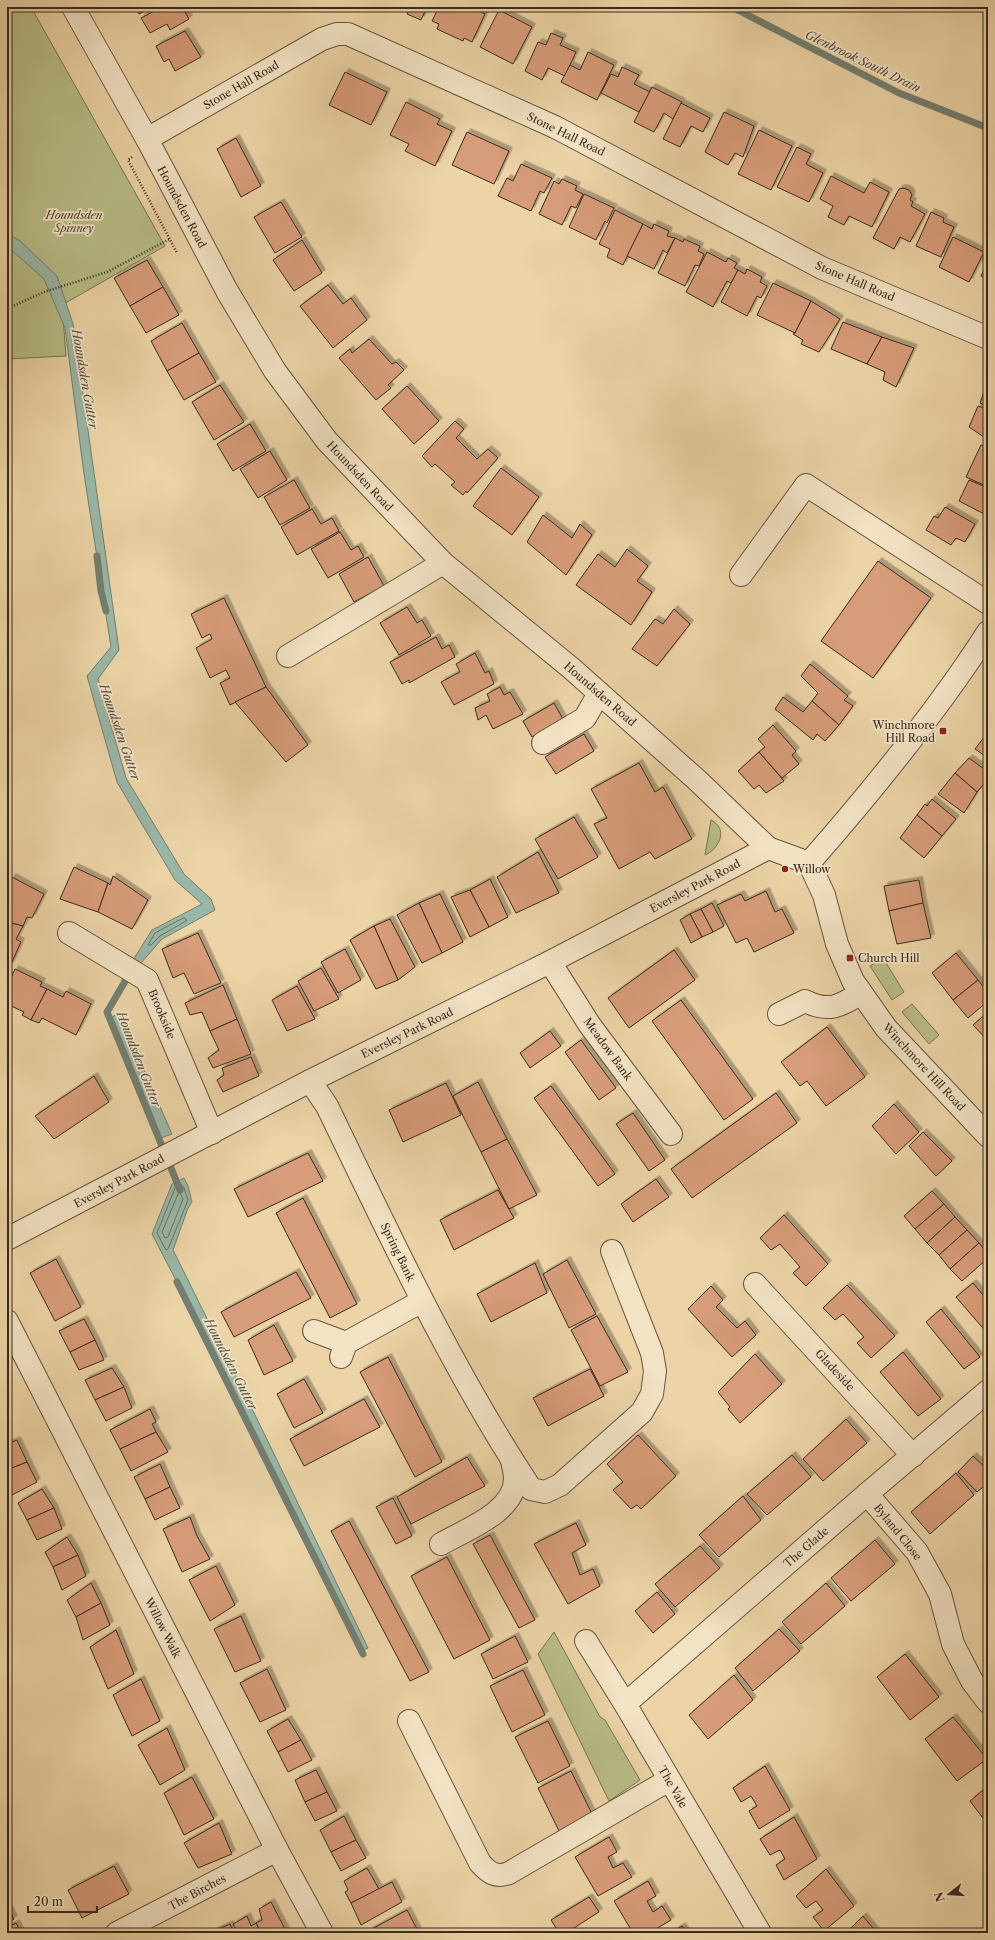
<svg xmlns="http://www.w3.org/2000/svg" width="995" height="1940" font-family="'Libre Caslon Text',serif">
  <defs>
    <filter id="shadow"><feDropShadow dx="3.5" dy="-3.5" stdDeviation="0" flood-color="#0004"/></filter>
  </defs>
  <rect width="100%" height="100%" fill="#ecd4a6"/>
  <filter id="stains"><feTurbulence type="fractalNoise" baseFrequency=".005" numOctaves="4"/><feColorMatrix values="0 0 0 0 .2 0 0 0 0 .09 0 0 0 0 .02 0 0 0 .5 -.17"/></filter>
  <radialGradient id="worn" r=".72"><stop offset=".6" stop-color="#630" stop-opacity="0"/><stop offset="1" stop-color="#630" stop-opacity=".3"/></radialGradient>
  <g fill="#b8bd87" stroke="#787454">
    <polygon points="7,7 31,7 165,246 62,305 66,356 7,359"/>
    <path d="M 711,820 C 729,829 719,849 705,855 Z"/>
    <polygon points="883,958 904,992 892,1000 870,966"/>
    <polygon points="912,1004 939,1035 929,1044 902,1012"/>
    <polygon points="554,1632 600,1717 605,1720 640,1780 609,1801 538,1654"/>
  </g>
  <g fill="#99b8a8" stroke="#737f72">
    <polygon points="7,234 19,240 57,276 73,324 119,650 98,679 126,778 184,874 211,899 215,910 162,939 140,964 133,960 152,930 202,904 175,880 117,782 87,676 111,647 84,474 65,328 44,279 7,246"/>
    <polygon points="119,1013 172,1134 161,1138 112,1017"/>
    <polygon points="184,1178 188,1186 192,1202 188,1208 173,1250 259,1423 368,1648 363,1650 252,1427 152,1234 172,1184"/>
  </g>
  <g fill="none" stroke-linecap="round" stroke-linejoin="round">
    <g stroke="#697164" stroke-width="1">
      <polygon points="184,918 186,919 186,921 160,936 151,945 148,945 155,933"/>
      <polygon points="181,1184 184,1188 188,1200 168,1249 166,1250 157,1233 175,1188"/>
      <polygon points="180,1193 183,1199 168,1237 165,1238 162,1232 178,1194"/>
    </g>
    <g stroke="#737f72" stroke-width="7">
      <polyline points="732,7 899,93 988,128"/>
      <polyline points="97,556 101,591 106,611"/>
      <polyline points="130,973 107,1012 180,1190"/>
      <polyline points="177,1282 363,1654"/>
    </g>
  </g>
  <g fill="#d79c79" stroke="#392a21" filter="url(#shadow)">
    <polygon points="135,7 153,7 139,14"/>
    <polygon points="157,7 182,7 189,19 170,30 167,24 150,33 141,18 158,9"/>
    <polygon points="410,7 427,7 421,20 407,14"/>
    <polygon points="439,7 471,7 485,14 472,42 464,38 463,41 437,29 439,24 432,21"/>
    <polygon points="499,10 532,27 513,64 480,47"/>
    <polygon points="185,31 201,57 175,71 169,59 164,62 156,46"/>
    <polygon points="551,33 563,38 560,45 576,52 565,76 548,68 542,80 525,71 538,42 546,45"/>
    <polygon points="588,52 614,65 597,100 561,82 570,65 580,70"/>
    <polygon points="622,67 639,75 634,84 650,92 639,112 601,93 611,74 618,77"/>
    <polygon points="345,72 387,92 371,125 329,105"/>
    <polygon points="652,87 682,102 673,119 664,113 654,132 634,122"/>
    <polygon points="406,102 440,119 437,124 452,131 435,166 405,151 409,144 390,135"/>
    <polygon points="681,103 710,118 703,132 691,126 680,147 663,139"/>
    <polygon points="724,112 754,126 743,157 735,153 728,165 705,152"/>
    <polygon points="759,130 792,146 771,190 738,174"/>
    <polygon points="467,132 509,151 494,184 452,165"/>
    <polygon points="236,138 261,186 241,197 217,149"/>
    <polygon points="797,147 811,154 806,164 823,173 809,202 777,187"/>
    <polygon points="521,164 552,178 544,193 540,191 531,211 498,196 507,178 513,181"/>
    <polygon points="831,176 864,193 870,182 889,192 872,227 849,216 844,225 828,217 833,206 820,199"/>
    <polygon points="562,179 577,186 575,190 583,194 576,208 571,206 562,225 539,214 554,181 559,184"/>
    <polygon points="903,188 909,190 912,195 910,200 913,202 911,206 925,214 910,242 900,237 894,249 873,238 899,189"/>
    <polygon points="584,194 614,208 607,223 605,221 596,240 569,227"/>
    <polygon points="281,202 302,237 275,253 254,217"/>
    <polygon points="615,210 643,224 623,265 607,257 610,249 599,244"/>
    <polygon points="931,212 944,218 943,222 954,227 941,257 916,246"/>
    <polygon points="643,224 652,229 654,224 669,231 667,236 675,238 667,253 663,250 654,269 627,256"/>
    <polygon points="953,237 984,252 969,282 939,267"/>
    <polygon points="675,238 683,242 684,239 700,246 698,251 704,254 699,266 695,265 685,286 658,273"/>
    <polygon points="302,240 322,273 294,291 273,260"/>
    <polygon points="707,252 726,262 728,258 737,263 734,268 738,270 731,283 727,281 713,307 686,292"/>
    <polygon points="147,260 163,287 130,306 114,278"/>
    <polygon points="988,261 988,292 983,290 988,280 981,276"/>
    <polygon points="747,269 762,277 760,282 767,286 761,298 757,296 747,316 721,302 738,270 745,274"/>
    <polygon points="773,283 811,301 795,333 757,315"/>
    <polygon points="328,285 343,304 351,298 367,320 333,348 300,306"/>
    <polygon points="163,287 179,315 146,333 130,306"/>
    <polygon points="811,301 840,319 819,352 801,344 803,340 793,334 795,333"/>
    <polygon points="843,322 882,337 867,364 831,349"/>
    <polygon points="182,323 199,353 167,371 151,341"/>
    <polygon points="882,337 914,348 896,387 883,380 885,372 867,364"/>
    <polygon points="369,339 392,364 396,362 404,370 388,385 391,388 376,400 339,358 350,349 352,353"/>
    <polygon points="199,353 216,382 184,400 167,371"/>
    <polygon points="988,380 988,407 980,403"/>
    <polygon points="220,385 244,422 214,440 192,402"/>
    <polygon points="407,386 439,421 414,444 382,409"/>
    <polygon points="978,406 988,410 988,445 984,443 987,439 969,427"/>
    <polygon points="455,421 464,429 456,438 477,459 488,449 498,458 467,493 466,491 463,495 451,485 455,482 435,464 432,467 422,456"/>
    <polygon points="250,424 266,451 233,471 217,444"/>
    <polygon points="981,445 988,448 988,487 966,477"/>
    <polygon points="270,451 287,480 258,498 240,469"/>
    <polygon points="501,468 539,497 512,535 473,506"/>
    <polygon points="294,480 310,508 280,525 264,497"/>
    <polygon points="969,480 988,488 988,516 959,501"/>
    <polygon points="945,507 975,524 965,542 956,538 951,545 926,530 934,516 938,518"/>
    <polygon points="312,509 321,524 332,518 339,531 297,555 281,527"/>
    <polygon points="543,515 572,538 580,524 592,535 566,575 527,542"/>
    <polygon points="340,532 351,550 358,546 364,557 328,578 311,549"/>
    <polygon points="627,549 648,566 637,581 652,592 631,625 576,585 598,554 615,567"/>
    <polygon points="368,557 384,586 354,602 339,574"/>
    <polygon points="878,561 931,598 873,678 821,641"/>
    <polygon points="224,598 266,687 230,705 220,683 230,678 226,670 210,678 196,648 212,639 210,634 202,638 191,614"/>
    <polygon points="407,607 417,623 422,620 431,636 399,655 380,623"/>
    <polygon points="674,609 690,624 657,666 632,649 655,619 663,624"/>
    <polygon points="436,637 442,649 449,645 455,657 409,683 409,680 402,684 390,662"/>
    <polygon points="475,653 485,673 489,671 494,684 454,705 441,682 460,672 456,664"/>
    <polygon points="810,664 848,696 844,700 853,706 839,725 812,701 818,693 801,676"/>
    <polygon points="266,687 308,745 286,762 235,702"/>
    <polygon points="500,687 504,695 510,692 523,714 493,729 486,715 478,720 475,708 490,701 487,694"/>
    <polygon points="783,697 803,712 812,701 839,725 825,741 817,734 813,740 775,709"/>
    <polygon points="554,703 563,719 532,737 523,721"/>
    <polygon points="773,725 796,751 792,755 799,764 782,778 759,752 765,747 758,739"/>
    <polygon points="988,732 988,758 975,749"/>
    <polygon points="584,734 594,751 556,774 545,757"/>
    <polygon points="759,752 784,781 766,793 759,785 754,789 738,771"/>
    <polygon points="969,758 988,772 988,779 977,792 955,773"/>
    <polygon points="639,763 655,792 663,787 692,839 655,859 650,852 619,869 594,824 607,818 591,789"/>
    <polygon points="955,773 977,792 964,813 938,794"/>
    <polygon points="932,799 956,819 942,836 917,815 925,804 927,806"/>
    <polygon points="917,815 942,836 924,858 900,838"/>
    <polygon points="574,817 598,857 558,879 535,839"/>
    <polygon points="538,852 559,893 516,913 497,877"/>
    <polygon points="74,867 108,883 98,912 60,899"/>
    <polygon points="113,876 148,900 132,929 98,912 108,883 110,885"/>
    <polygon points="12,877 44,894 32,918 27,917 23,926 7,922 7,889"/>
    <polygon points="490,879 508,917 489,927 470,890"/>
    <polygon points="919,880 923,903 889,911 884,886"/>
    <polygon points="470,890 489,927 470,937 451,897"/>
    <polygon points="766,891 775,912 782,909 794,933 754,952 747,938 736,943 717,905 741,894 745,901"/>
    <polygon points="440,894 463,942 442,953 419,903"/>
    <polygon points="419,903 442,953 422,963 397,915"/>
    <polygon points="712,903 724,926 713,932 701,909"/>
    <polygon points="923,903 931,938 897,944 889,911"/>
    <polygon points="701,909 713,932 702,937 690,914"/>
    <polygon points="690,914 702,937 691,943 680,920"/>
    <polygon points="390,919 415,967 398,980 374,926"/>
    <polygon points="7,922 23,926 16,939 21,942 10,966 7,965"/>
    <polygon points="374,926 398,980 376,989 350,940"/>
    <polygon points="198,933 221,983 194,994 184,973 173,978 162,949"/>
    <polygon points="345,949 361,980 338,993 321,962"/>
    <polygon points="674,950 695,980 629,1028 608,998"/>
    <polygon points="956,953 978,980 953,1000 932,973"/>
    <polygon points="321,968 339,999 314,1011 298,981"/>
    <polygon points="15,969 42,982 40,986 47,989 31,1020 22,1015 24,1012 7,1004 7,986"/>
    <polygon points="978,980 988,993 988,1001 968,1018 953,1000"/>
    <polygon points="223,985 237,1019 210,1031 202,1012 190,1015 185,1003"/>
    <polygon points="297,986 315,1019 287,1031 272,1000"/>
    <polygon points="47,989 63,997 66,991 91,1004 76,1035 42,1018 39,1023 31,1020"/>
    <polygon points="681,1000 753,1099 724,1120 652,1021"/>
    <polygon points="988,1012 988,1041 973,1025"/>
    <polygon points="237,1019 251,1054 213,1068 208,1058 219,1050 210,1031"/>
    <polygon points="827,1027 865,1077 826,1106 807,1081 800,1086 781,1062"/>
    <polygon points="550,1031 561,1046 530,1068 520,1053"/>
    <polygon points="581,1040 616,1088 599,1100 565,1052"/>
    <polygon points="251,1057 259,1076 223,1092 217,1080 224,1075 222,1068"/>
    <polygon points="94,1076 109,1102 54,1139 35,1116"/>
    <polygon points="478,1082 507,1139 481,1152 453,1096"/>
    <polygon points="446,1083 461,1115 403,1142 389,1110"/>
    <polygon points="551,1086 615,1174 598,1186 534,1098"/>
    <polygon points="776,1093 797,1123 692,1198 671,1169"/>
    <polygon points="894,1104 919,1132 896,1154 872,1126"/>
    <polygon points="633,1113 665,1160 649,1171 616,1124"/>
    <polygon points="923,1132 952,1161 936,1176 909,1146"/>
    <polygon points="507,1139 537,1195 509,1209 481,1152"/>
    <polygon points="308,1153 323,1181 248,1217 234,1189"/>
    <polygon points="656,1179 669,1197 633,1222 621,1204"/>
    <polygon points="498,1190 514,1218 454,1250 440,1220"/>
    <polygon points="932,1191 944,1204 915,1229 904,1216"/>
    <polygon points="303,1198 357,1304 330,1318 276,1213"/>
    <polygon points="944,1204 955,1217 927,1243 915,1229"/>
    <polygon points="784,1215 828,1264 806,1286 793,1273 800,1267 780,1244 771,1250 760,1238"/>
    <polygon points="955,1217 967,1230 939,1255 927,1243"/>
    <polygon points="967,1230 979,1243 950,1269 939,1255"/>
    <polygon points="979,1243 988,1254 988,1258 962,1281 950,1269"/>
    <polygon points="56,1259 81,1307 55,1321 30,1273"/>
    <polygon points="567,1260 596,1314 569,1328 543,1274"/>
    <polygon points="535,1263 547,1293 491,1322 477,1294"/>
    <polygon points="296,1272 311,1298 234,1337 221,1312"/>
    <polygon points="973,1283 988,1301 988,1334 956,1297"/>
    <polygon points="847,1285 895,1336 871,1358 857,1343 864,1337 843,1314 835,1320 823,1308"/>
    <polygon points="711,1286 723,1300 716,1307 737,1328 745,1321 756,1335 732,1357 688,1309"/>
    <polygon points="941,1309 980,1357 964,1369 926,1322"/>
    <polygon points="597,1316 628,1372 600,1386 571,1330"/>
    <polygon points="84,1319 95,1340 70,1352 59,1331"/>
    <polygon points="274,1325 293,1361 264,1375 248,1340"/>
    <polygon points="95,1340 104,1360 79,1370 70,1352"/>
    <polygon points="903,1352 941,1399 918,1416 880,1372"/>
    <polygon points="755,1354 782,1384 740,1423 728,1409 730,1407 718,1392"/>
    <polygon points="388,1357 442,1462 415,1477 360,1372"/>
    <polygon points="112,1368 124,1387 95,1400 85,1380"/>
    <polygon points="590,1369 604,1396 548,1426 533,1398"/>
    <polygon points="304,1379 323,1413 294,1428 277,1394"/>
    <polygon points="124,1387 132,1408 106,1421 95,1400"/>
    <polygon points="364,1399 380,1427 304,1466 290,1439"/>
    <polygon points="150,1409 156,1422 152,1424 156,1432 120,1449 110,1430"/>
    <polygon points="846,1419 867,1443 823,1481 803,1459"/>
    <polygon points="156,1432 168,1452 131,1471 120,1449"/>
    <polygon points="638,1435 676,1476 641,1509 637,1505 631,1509 613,1490 623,1482 607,1464"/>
    <polygon points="17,1440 27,1462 7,1470 7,1444"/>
    <polygon points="792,1455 811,1477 767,1515 747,1494"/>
    <polygon points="973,1456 988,1470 988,1483 977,1492 958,1472"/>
    <polygon points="467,1457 485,1486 411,1524 397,1497"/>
    <polygon points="27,1462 37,1482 12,1495 7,1485 7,1470"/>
    <polygon points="160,1464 170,1487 145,1499 134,1477"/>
    <polygon points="956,1473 974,1495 930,1534 911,1512"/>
    <polygon points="170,1487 180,1508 155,1520 145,1499"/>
    <polygon points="42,1489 54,1508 27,1520 18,1503"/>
    <polygon points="743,1496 761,1520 719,1557 699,1535"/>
    <polygon points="393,1498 412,1536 396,1544 376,1507"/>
    <polygon points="54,1508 62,1529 37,1540 27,1520"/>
    <polygon points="190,1517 197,1536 210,1559 182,1572 163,1529"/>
    <polygon points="349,1521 429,1672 410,1681 331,1531"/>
    <polygon points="576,1523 586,1545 572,1553 580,1575 593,1569 600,1586 568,1604 534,1544"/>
    <polygon points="490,1535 535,1620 519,1628 473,1544"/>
    <polygon points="67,1537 78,1555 53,1567 45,1552"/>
    <polygon points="875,1540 895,1564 851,1601 831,1578"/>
    <polygon points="700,1546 720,1568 675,1607 655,1584"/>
    <polygon points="78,1555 86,1576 62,1590 53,1567"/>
    <polygon points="447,1557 490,1640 454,1659 411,1576"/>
    <polygon points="216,1566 235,1605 210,1621 189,1580"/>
    <polygon points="91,1583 101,1603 76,1617 67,1600"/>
    <polygon points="826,1583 845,1606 801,1644 782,1622"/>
    <polygon points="657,1592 675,1614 653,1633 635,1611"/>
    <polygon points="101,1603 110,1625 83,1640 76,1617"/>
    <polygon points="241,1616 261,1661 235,1672 214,1629"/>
    <polygon points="779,1629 800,1651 753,1691 735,1668"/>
    <polygon points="116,1630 134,1674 108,1689 90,1647"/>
    <polygon points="515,1636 528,1662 493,1679 481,1654"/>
    <polygon points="905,1654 939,1697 910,1720 877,1677"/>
    <polygon points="267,1669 286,1710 260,1722 240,1683"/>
    <polygon points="523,1670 545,1715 512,1732 490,1686"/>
    <polygon points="734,1675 753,1700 708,1739 689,1715"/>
    <polygon points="141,1679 160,1721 132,1736 113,1695"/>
    <polygon points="953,1717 987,1759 957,1781 925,1739"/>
    <polygon points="288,1719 301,1740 278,1752 267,1731"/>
    <polygon points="548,1721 570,1766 538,1783 515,1737"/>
    <polygon points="167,1728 185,1770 160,1785 138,1745"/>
    <polygon points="301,1740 312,1760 288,1772 278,1752"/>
    <polygon points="765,1766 790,1810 759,1829 749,1811 757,1806 751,1796 741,1802 733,1788"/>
    <polygon points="316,1770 327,1792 305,1802 295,1780"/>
    <polygon points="571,1771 593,1816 560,1833 538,1788"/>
    <polygon points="192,1777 214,1819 184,1835 164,1793"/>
    <polygon points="988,1786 988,1825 970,1801"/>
    <polygon points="327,1792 337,1811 315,1821 305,1802"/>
    <polygon points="344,1816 356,1840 331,1852 320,1830"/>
    <polygon points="794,1817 817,1859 784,1880 776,1865 785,1859 780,1850 770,1855 760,1839"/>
    <polygon points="219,1823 232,1854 198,1868 184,1843"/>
    <polygon points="609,1837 617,1852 608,1857 613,1868 623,1863 632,1877 598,1896 575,1857"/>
    <polygon points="356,1840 366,1858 341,1871 331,1852"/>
    <polygon points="114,1866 129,1894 82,1918 68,1890"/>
    <polygon points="367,1868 379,1889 351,1903 345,1892 348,1890 344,1881"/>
    <polygon points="826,1869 854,1906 824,1931 813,1917 823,1910 816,1901 806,1908 796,1896"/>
    <polygon points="648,1881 656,1896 647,1901 653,1912 662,1906 671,1920 649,1933 633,1933 614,1901"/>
    <polygon points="392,1882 402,1902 361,1925 351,1903"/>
    <polygon points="589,1897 599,1912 566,1933 559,1933 551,1920"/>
    <polygon points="271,1902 287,1933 261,1933 256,1923 262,1920 259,1909"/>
    <polygon points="7,1906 14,1919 7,1923"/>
    <polygon points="407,1910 418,1931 415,1933 371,1933 370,1930"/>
    <polygon points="247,1916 251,1926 256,1923 261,1933 238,1933 233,1924"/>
    <polygon points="863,1916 877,1933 846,1933"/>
    <polygon points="16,1923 21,1933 7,1933 7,1928"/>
    <polygon points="230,1924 234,1933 215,1933 214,1931"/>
    <polygon points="682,1926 687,1933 671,1933"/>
  </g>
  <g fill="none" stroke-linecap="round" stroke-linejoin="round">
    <defs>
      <g id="minor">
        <polyline points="73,7 147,139 227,291 275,371 327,441 443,563 571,668 697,780 768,848"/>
        <polyline points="147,139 322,39 337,34 348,34 555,127 822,268 988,338"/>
        <polyline points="741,575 806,485 988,603"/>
        <polyline points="288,656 443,563"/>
        <polyline points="543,743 585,718 599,693"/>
        <polyline points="809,863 824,895 837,944 853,981 886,1028 988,1136"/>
        <path d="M 809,863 C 873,790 936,713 988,632"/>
        <polyline points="69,933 147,980 212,1133"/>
        <polyline points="550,962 589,1024 671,1134"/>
        <path d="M 779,1014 L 805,1001 C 829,1013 840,1006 861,993"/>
        <path d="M 310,1081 L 327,1106 C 390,1236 451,1368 531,1489 L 545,1492 L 560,1485 L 642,1412 L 652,1394 L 655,1371 L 652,1353 L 612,1251"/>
        <polyline points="7,1239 310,1081 550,962 768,848 809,863"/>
        <polyline points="755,1284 913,1456"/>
        <polyline points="7,1321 277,1850 322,1933"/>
        <polyline points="314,1331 346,1343"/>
        <polyline points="341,1357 346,1343 422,1301"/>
        <polyline points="867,1494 917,1552 940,1594 953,1644 972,1681 988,1702"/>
        <path d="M 441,1544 C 465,1530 515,1512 515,1479 C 515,1473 513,1466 512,1460"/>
        <polyline points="586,1641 625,1704 760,1933"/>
        <polyline points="625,1704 867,1494 988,1391"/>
        <path d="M 409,1721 L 480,1863 C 489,1873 496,1878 509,1873 L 669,1780"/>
        <polyline points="117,1933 277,1850"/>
      </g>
    </defs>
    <use href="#minor" stroke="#665442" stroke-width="24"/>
    <g stroke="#392a21" stroke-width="2.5" stroke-dasharray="1 2" stroke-linecap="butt">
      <polyline points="132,157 128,160 177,253"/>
      <polyline points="7,311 11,307 44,292 107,272 170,239"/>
    </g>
    <use href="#minor" stroke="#f3e3c5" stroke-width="22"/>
  </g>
  <g fill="#8f2418" stroke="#f3e3c5" stroke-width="1.5">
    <rect x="939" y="727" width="8" height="8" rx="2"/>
    <circle cx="785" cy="869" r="4"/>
    <rect x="846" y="954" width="8" height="8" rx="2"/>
  </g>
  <g text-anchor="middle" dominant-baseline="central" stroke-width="3.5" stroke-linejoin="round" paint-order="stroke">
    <g font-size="11" fill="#392a21" stroke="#f3e3c5">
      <text transform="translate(241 85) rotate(-30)">Stone Hall Road</text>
      <text transform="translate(566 134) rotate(26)">Stone Hall Road</text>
      <text transform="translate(182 207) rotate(62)">Houndsden Road</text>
      <text transform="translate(855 281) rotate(23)">Stone Hall Road</text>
      <text transform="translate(360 476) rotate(47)">Houndsden Road</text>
      <text transform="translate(600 694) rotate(41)">Houndsden Road</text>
      <text transform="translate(695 886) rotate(-28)">Eversley Park Road</text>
      <text transform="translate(162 1014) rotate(67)">Brookside</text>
      <text transform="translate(407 1033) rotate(-26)">Eversley Park Road</text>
      <text transform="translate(608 1049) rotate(54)">Meadow Bank</text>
      <text transform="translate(924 1067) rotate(47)">Winchmore Hill Road</text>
      <text transform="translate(119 1181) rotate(-28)">Eversley Park Road</text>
      <text transform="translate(398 1252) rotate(64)">Spring Bank</text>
      <text transform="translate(835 1370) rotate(47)">Gladeside</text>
      <text transform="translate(898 1532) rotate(51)">Byland Close</text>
      <text transform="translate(806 1547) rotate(-41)">The Glade</text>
      <text transform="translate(163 1628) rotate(63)">Willow Walk</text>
      <text transform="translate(673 1787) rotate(60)">The Vale</text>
      <text transform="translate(197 1892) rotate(-28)">The Birches</text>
    </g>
    <g font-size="11" font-style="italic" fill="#524735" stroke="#f3e3c5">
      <text x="74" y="215">Houndsden<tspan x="74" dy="13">Spinney</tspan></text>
    </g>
    <g font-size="11" fill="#392a21" stroke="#f3e3c5" text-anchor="start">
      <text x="935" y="725" text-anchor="end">Winchmore<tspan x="935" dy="13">Hill Road</tspan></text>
      <text x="793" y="869">Willow</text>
      <text x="858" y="958">Church Hill</text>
    </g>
    <g font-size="12" font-style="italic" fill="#514e43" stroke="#f3e3c5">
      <text transform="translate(863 61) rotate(26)">Glenbrook South Drain</text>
      <text transform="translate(85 379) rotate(80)">Houndsden Gutter</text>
      <text transform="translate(120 732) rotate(71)">Houndsden Gutter</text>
      <text transform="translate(139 1059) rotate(69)">Houndsden Gutter</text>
      <text transform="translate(231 1364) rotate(63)">Houndsden Gutter</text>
    </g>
  </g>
  <rect width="995" height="1940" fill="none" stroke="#ecd4a6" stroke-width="24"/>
  <rect x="8" y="8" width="979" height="1924" fill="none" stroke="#392a21" stroke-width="2"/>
  <rect x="12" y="12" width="971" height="1916" fill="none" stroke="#392a21"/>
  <g transform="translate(949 1894) rotate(253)" stroke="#f3e3c5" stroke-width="3" paint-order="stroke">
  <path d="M0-3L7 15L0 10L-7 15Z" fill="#392a21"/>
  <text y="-6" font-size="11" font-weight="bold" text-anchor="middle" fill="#392a21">N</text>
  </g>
  <path d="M28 1906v6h69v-6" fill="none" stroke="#392a21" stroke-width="2"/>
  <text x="34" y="1906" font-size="12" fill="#392a21" stroke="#f3e3c5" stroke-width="3" paint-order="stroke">20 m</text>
  <rect width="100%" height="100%" filter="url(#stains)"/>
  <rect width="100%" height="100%" fill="url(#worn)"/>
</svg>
